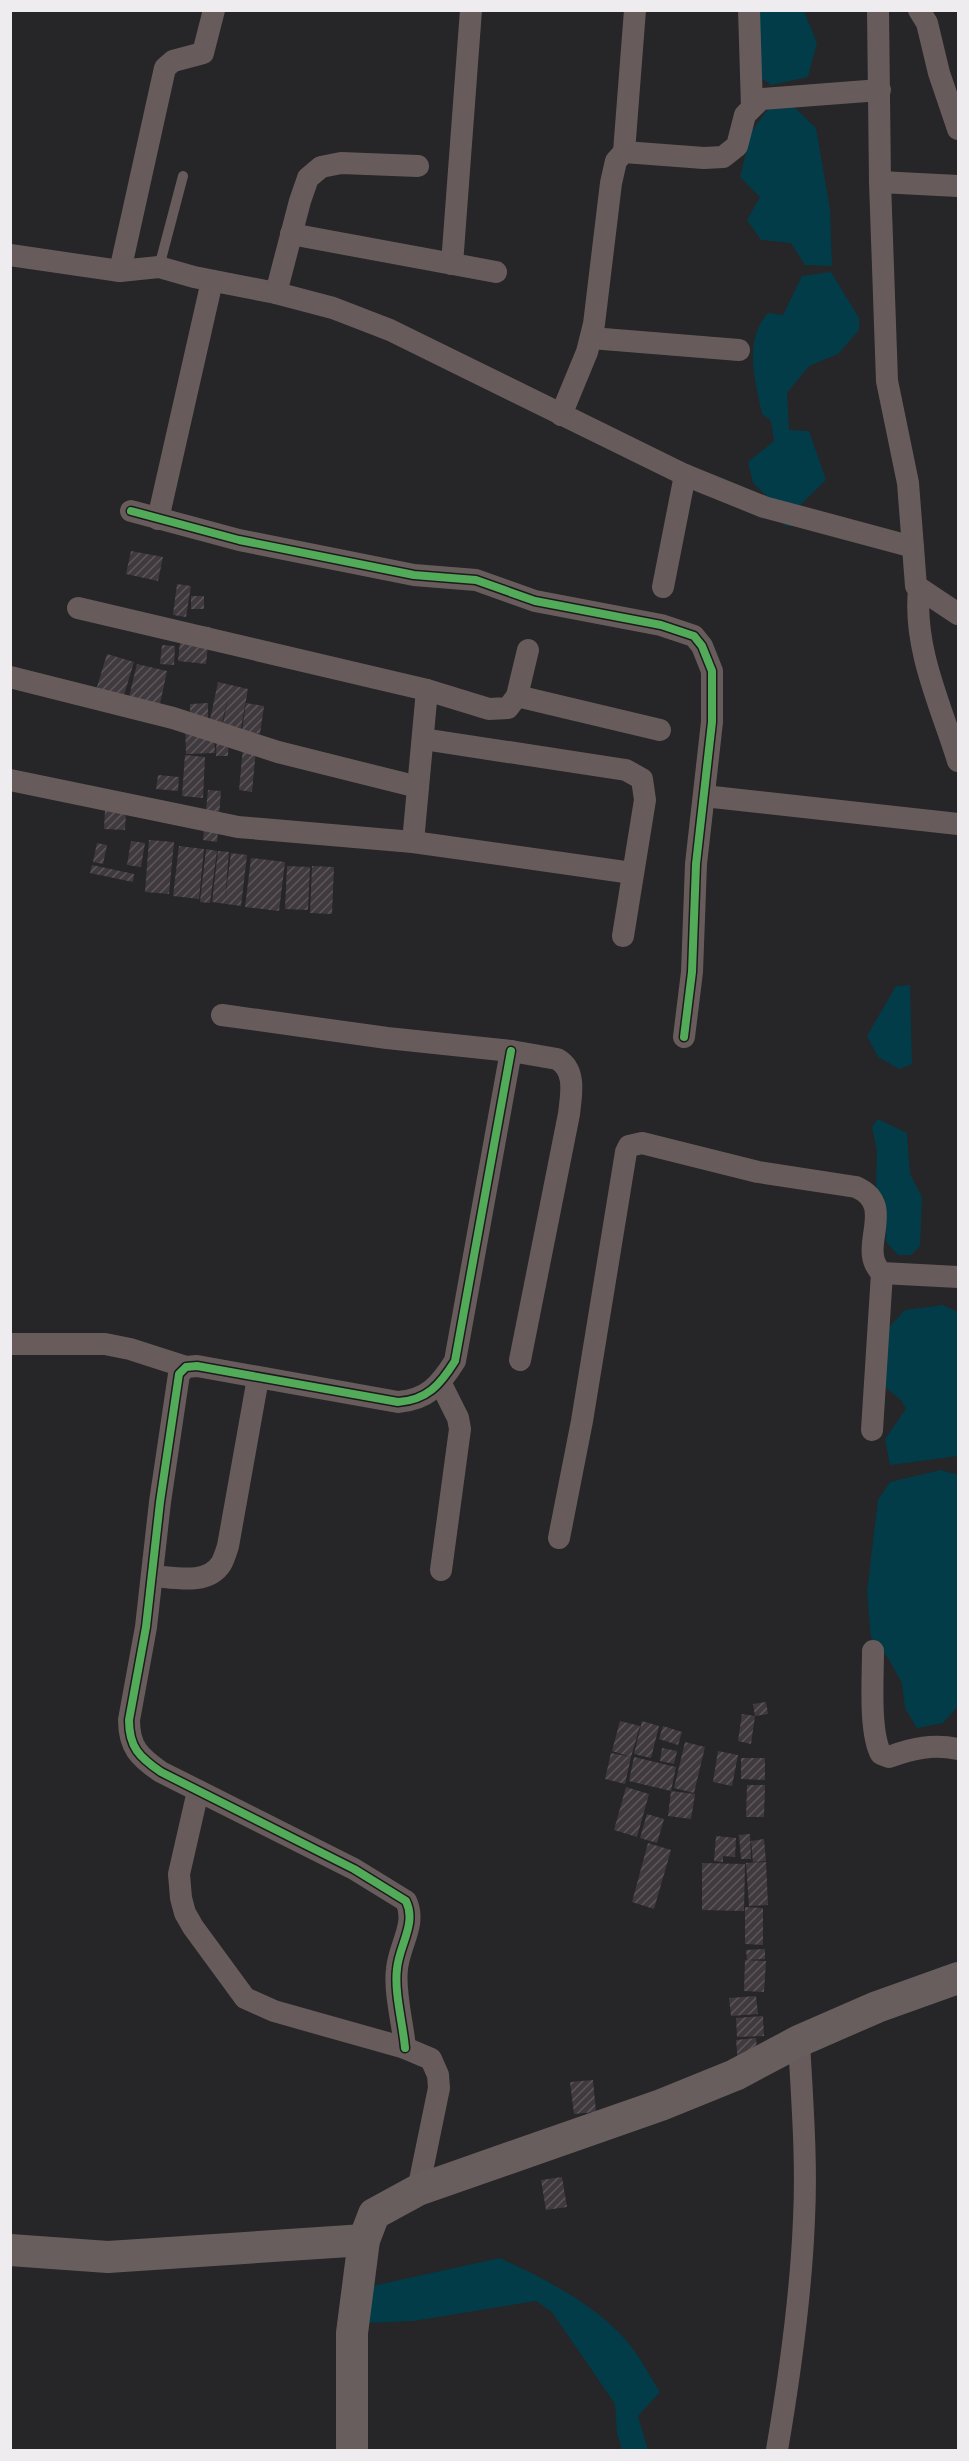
<svg xmlns="http://www.w3.org/2000/svg" width="969" height="2461" font-family="Poppins,sans-serif">
  <defs>
    <pattern id="building-hatch" width="6" height="6" patternUnits="userSpaceOnUse" patternTransform="scale(1.5)"><rect width="6" height="6" fill="#403a3f"/><path d="M-1 1l2-2M0 6l6-6M5 7l2-2" fill="none" stroke="#5c575b"/></pattern>
  </defs>
  <rect width="100%" height="100%" fill="#262527"/>
  <g fill="#033c49">
    <polygon points="756,11 804,11 817,43 808,77 771,85 743,65"/>
    <polygon points="790,103 816,128 830,209 832,266 805,265 791,243 761,240 747,220 760,197 740,177 751,132 767,110"/>
    <path d="M 831,272 L 859,318 L 859,330 L 838,354 L 809,366 L 787,393 L 789,430 L 809,431 L 826,480 L 798,507 L 796,526 L 785,526 L 773,502 L 753,483 L 748,462 L 774,441 L 771,421 L 762,414 C 755,380 743,341 768,313 L 783,315 L 802,276 Z"/>
    <polygon points="910,985 912,1064 899,1069 878,1057 867,1036 896,986"/>
    <polygon points="878,1119 907,1133 910,1174 922,1197 920,1246 911,1255 898,1255 886,1242 884,1198 876,1187 877,1151 872,1127"/>
    <polygon points="943,1305 958,1312 958,1456 890,1465 885,1439 906,1409 901,1400 881,1384 882,1335 905,1310"/>
    <polygon points="941,1470 958,1475 958,1706 943,1723 917,1728 905,1708 902,1683 888,1658 871,1638 867,1592 878,1500 890,1482"/>
    <path d="M 500,2258 C 544,2279 590,2301 624,2338 C 638,2353 649,2375 660,2392 L 638,2416 L 648,2450 L 622,2450 L 617,2433 L 615,2404 L 552,2312 L 536,2301 L 413,2321 L 364,2323 L 363,2288 Z"/>
  </g>
  <g fill="url(#building-hatch)">
    <polygon points="131,551 163,557 158,581 126,574"/>
    <polygon points="177,584 191,586 186,617 173,615"/>
    <rect x="191" y="596" width="13" height="13"/>
    <polygon points="182,624 210,627 206,664 178,661"/>
    <polygon points="162,645 175,646 174,665 160,664"/>
    <polygon points="107,654 134,662 120,708 93,700"/>
    <polygon points="137,664 167,671 158,713 127,705"/>
    <polygon points="218,682 248,689 241,728 223,724 228,697 222,723 210,720"/>
    <polygon points="208,703 208,721 190,722 190,704"/>
    <polygon points="246,703 264,706 260,734 242,731"/>
    <polygon points="213,722 215,753 186,754 185,723"/>
    <polygon points="217,728 229,729 228,756 216,756"/>
    <polygon points="244,737 257,738 252,792 239,790"/>
    <polygon points="185,755 205,757 203,798 182,796"/>
    <polygon points="158,775 179,777 178,791 156,789"/>
    <polygon points="208,790 221,791 217,842 203,840"/>
    <polygon points="106,792 127,793 125,830 104,829"/>
    <polygon points="149,840 174,842 169,894 145,892"/>
    <polygon points="131,841 145,843 141,867 127,865"/>
    <polygon points="97,843 107,845 103,864 93,862"/>
    <polygon points="179,846 204,849 199,899 173,896"/>
    <polygon points="206,849 217,851 210,903 200,902"/>
    <polygon points="218,851 229,852 225,899 231,853 247,855 241,906 212,902"/>
    <polygon points="251,858 285,862 279,911 245,907"/>
    <polygon points="92,865 134,874 133,882 90,873"/>
    <polygon points="287,866 310,867 308,910 285,909"/>
    <polygon points="312,866 334,867 332,914 310,913"/>
    <polygon points="766,1702 768,1714 755,1716 753,1704"/>
    <polygon points="742,1714 755,1716 751,1744 738,1741"/>
    <polygon points="620,1721 640,1726 631,1757 612,1751"/>
    <polygon points="642,1721 659,1726 651,1758 634,1754"/>
    <polygon points="663,1726 682,1732 678,1745 659,1739"/>
    <polygon points="685,1742 705,1747 694,1793 674,1788"/>
    <polygon points="662,1748 677,1751 674,1764 660,1761"/>
    <polygon points="718,1751 738,1755 732,1786 713,1782"/>
    <polygon points="611,1753 631,1757 625,1784 605,1779"/>
    <polygon points="634,1757 676,1767 671,1791 695,1794 691,1819 668,1816 671,1791 629,1781"/>
    <polygon points="741,1758 765,1758 765,1780 741,1779"/>
    <polygon points="747,1785 765,1785 764,1817 746,1817"/>
    <polygon points="626,1787 649,1794 637,1837 614,1830"/>
    <polygon points="647,1814 664,1819 657,1843 640,1838"/>
    <polygon points="750,1834 751,1859 741,1859 739,1835"/>
    <polygon points="716,1836 736,1838 735,1857 723,1856 723,1862 714,1861"/>
    <polygon points="764,1839 766,1861 753,1862 751,1841"/>
    <polygon points="648,1843 671,1850 654,1909 632,1902"/>
    <polygon points="766,1862 768,1905 749,1906 746,1863"/>
    <polygon points="702,1863 745,1864 744,1911 702,1910"/>
    <polygon points="745,1907 763,1908 763,1945 745,1944"/>
    <polygon points="765,1949 765,1959 747,1960 746,1950"/>
    <polygon points="745,1960 766,1961 764,1992 744,1991"/>
    <polygon points="756,1996 758,2014 731,2016 729,1998"/>
    <polygon points="763,2016 764,2036 737,2037 736,2018"/>
    <polygon points="756,2038 758,2061 738,2063 736,2040"/>
    <polygon points="593,2080 596,2112 574,2114 570,2082"/>
    <polygon points="562,2177 567,2207 546,2210 541,2180"/>
  </g>
  <g fill="none" stroke-linecap="round" stroke-linejoin="round">
    <polyline stroke="#675c5b" stroke-width="10" points="159,267 183,176"/>
    <g stroke="#675c5b" stroke-width="22">
      <polyline points="749,10 752,107"/>
      <polyline points="878,10 880,182 887,381 908,483 916,586 958,614"/>
      <polyline points="919,10 927,23 939,73 958,129"/>
      <polyline points="624,152 635,10"/>
      <polyline points="880,182 958,186"/>
      <polyline points="291,234 496,272"/>
      <polyline points="10,255 120,271 159,267 194,277 276,293 333,308 390,330 685,475 764,507 913,547"/>
      <polyline points="452,264 471,10"/>
      <polyline points="120,271 165,68 173,61 203,53 214,10"/>
      <polyline points="276,293 300,201 308,178 321,167 341,163 418,166"/>
      <polyline points="591,338 739,350"/>
      <polyline points="561,415 587,352 594,324 611,183 616,161 624,152 704,158 723,157 737,146 745,115 761,99 880,90"/>
      <polyline points="131,511 239,540 414,575 476,580 535,601 661,625 694,636 702,646 712,671 712,722 696,864 692,972 684,1037"/>
      <polyline points="158,519 212,281"/>
      <polyline points="663,587 685,475"/>
      <path d="M 919,590 C 913,648 941,706 958,761"/>
      <polyline points="78,608 427,690 489,709 508,708 517,696 528,650"/>
      <polyline points="10,677 173,718 278,752 418,787"/>
      <polyline points="517,696 660,730"/>
      <polyline points="423,739 626,770 642,779 645,800 623,936"/>
      <polyline points="10,780 238,827 413,842 632,873"/>
      <polyline points="704,796 958,824"/>
      <polyline points="413,842 427,690"/>
      <path d="M 222,1015 L 387,1038 L 511,1051 L 557,1059 C 577,1070 571,1095 569,1114 L 520,1360"/>
      <polyline points="10,1344 105,1344 130,1349 186,1367"/>
      <polyline points="441,1384 458,1418 460,1429 441,1570"/>
      <polyline points="872,1430 882,1273"/>
      <path d="M 559,1538 L 582,1421 L 626,1152 L 629,1146 L 642,1143 L 758,1172 L 856,1187 C 899,1206 855,1249 882,1273 L 958,1277"/>
      <path d="M 152,1576 C 173,1577 207,1586 221,1564 C 224,1559 226,1552 228,1546 L 258,1378"/>
      <path d="M 873,1651 C 873,1677 869,1732 881,1754 L 889,1757 C 913,1748 933,1744 958,1749"/>
      <polyline points="198,1791 179,1874 181,1898 185,1913 193,1927 245,1998 274,2011 405,2048 431,2059 438,2075 439,2088 418,2190"/>
      <path d="M 405,2048 C 403,2024 394,1992 397,1969 C 399,1945 417,1924 406,1901 L 354,1869 L 161,1772 C 139,1757 129,1747 129,1720 L 146,1627 L 160,1502 L 179,1374 L 186,1367 L 197,1366 L 398,1402 C 427,1400 440,1385 455,1361 L 511,1051"/>
      <path d="M 777,2450 C 790,2374 801,2296 804,2219 C 807,2159 802,2100 799,2041"/>
    </g>
    <g stroke="#695e5e" stroke-width="32">
      <polyline points="10,2250 108,2257 364,2240"/>
      <polyline points="352,2450 352,2333 364,2240 374,2214 418,2190 661,2105 735,2075 799,2041 877,2007 958,1978"/>
    </g>
    <defs>
      <g id="cycleway">
        <polyline points="131,511 239,540 414,575 476,580 535,601 661,625 694,636 702,646 712,671 712,722 696,864 692,972 684,1037"/>
        <path d="M 405,2048 C 403,2024 394,1992 397,1969 C 399,1945 417,1924 406,1901 L 354,1869 L 161,1772 C 139,1757 129,1747 129,1720 L 146,1627 L 160,1502 L 179,1374 L 186,1367 L 197,1366 L 398,1402 C 427,1400 440,1385 455,1361 L 511,1051"/>
      </g>
    </defs>
    <use href="#cycleway" stroke="#1e1a1e" stroke-width="11"/>
    <use href="#cycleway" stroke="#51ab58" stroke-width="8"/>
  </g>
  <rect width="969" height="2461" fill="none" stroke="#eeecee" stroke-width="24"/>
</svg>
